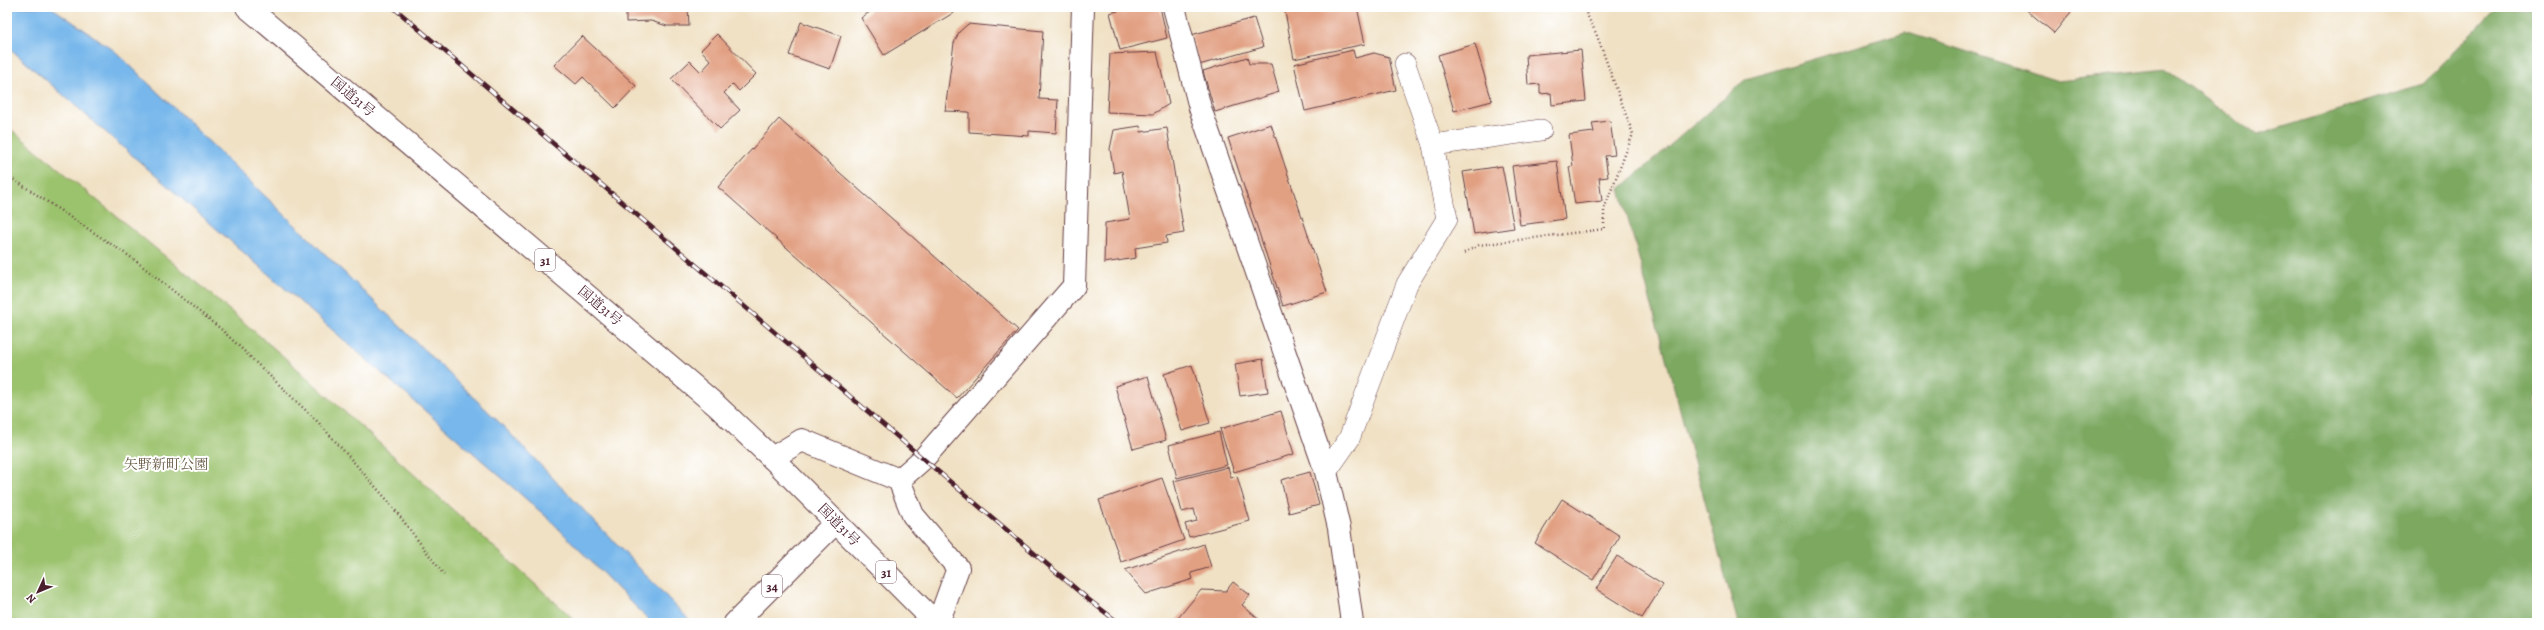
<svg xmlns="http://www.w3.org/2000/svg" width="2544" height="630" font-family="Alegreya,'Noto Serif JP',serif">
  <rect width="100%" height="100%" fill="#fff"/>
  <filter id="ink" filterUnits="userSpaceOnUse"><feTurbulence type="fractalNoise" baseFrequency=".025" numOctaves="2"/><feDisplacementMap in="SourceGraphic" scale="8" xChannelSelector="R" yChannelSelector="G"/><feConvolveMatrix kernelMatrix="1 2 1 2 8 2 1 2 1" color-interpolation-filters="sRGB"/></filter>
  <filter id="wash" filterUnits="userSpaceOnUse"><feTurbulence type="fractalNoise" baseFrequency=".012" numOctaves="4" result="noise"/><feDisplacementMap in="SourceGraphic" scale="16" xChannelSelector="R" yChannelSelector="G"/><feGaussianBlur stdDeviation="0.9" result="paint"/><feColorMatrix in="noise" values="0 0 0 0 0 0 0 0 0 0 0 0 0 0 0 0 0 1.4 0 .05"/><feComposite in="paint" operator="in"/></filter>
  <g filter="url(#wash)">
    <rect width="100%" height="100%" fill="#f0e1c4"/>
    <polygon fill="#9bc26d" stroke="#72704c" points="7,126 200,285 283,356 578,623 7,623"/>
    <polygon fill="#7ca860" stroke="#636446" points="2497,7 2537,7 2537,623 1738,623 1620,189 1746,79 1905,32 2058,81 2165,69 2257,135 2423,84"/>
    <polygon fill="#77b7eb" stroke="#606b8b" points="7,7 51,7 115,51 499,422 692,623 652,623 549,519 7,46"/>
    <g id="blocks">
      <g fill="#e2a083">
        <polygon points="510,7 528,7 527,12"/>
        <polygon points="626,7 688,7 689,26 667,26 651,21 626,22"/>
        <polygon points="869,7 963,7 884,55 861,18 871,11"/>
        <polygon points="1117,7 1160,7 1167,38 1120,50 1110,13 1118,11"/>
        <polygon points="1284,7 1357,7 1365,44 1294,59"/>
        <polygon points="2023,7 2075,7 2054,33"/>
        <polygon points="1254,18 1263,47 1199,65 1191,35"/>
        <polygon points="801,22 841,36 830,69 789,55"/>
        <polygon points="968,24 1043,31 1039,99 1058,100 1056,133 1029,131 1029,136 969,132 969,112 945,111 954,43 959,32"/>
        <polygon points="717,34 756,74 739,91 733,84 724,93 740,110 720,129 671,79 690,61 701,72 711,61 701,50"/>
        <polygon points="582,36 636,86 615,108 583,77 576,84 554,65"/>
        <polygon points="1475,44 1492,101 1454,111 1438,55"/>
        <polygon points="1353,50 1355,58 1374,53 1389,57 1396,90 1305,111 1294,64"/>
        <polygon points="1581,50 1586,101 1552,105 1551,93 1540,94 1540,84 1528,85 1526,55"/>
        <polygon points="1157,52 1169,104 1153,114 1107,112 1110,54"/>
        <polygon points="1247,57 1249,64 1271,64 1279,92 1215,112 1203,71"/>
        <polygon points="779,119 1018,330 957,398 718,187"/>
        <polygon points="1610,121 1615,155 1605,156 1608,177 1599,178 1602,201 1575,204 1569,167 1573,166 1569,135 1594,132 1592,123"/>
        <polygon points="1271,124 1327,292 1283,306 1228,138"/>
        <polygon points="1140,126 1141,132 1167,128 1184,233 1166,236 1167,243 1135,248 1136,258 1104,263 1105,223 1130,219 1122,171 1114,173 1110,149 1114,130"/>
        <polygon points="1557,161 1565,219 1520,225 1512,166"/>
        <polygon points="1502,166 1514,228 1474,234 1463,172"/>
        <polygon points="1263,359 1268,392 1240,396 1235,364"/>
        <polygon points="1192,365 1210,423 1182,431 1164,374"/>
        <polygon points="1148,376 1166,440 1133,449 1115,386"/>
        <polygon points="1281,411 1294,454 1234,472 1220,429"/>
        <polygon points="1219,432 1227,465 1177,478 1169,445"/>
        <polygon points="1228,467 1231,478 1237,476 1250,521 1189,537 1185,524 1197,521 1194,509 1182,512 1174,481"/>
        <polygon points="1310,472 1319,505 1289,513 1281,480"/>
        <polygon points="1162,478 1184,540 1121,562 1099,500"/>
        <polygon points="1562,499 1620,536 1593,580 1535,543"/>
        <polygon points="1204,544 1211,567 1191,573 1193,579 1146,594 1125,570"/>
        <polygon points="1617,556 1663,585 1642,618 1596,589"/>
        <polygon points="1233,582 1250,595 1242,605 1263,623 1174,623 1201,590 1226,591"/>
      </g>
    </g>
  </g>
  <g filter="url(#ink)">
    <use href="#blocks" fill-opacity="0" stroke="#633c42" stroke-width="1"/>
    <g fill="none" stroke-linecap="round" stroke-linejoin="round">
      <defs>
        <g id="service">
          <polyline points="1433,145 1541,130"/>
          <polyline points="1326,472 1349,439 1407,284 1447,219 1433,145 1405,64"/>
        </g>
        <g id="minor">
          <polyline points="1174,7 1200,108 1326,472 1339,528 1352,623"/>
          <polyline points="772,458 802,440 899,480 913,515 958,568 938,623"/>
          <polyline points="899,480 924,458 1074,286 1083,7"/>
        </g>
        <polyline id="primary" points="735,623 836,522"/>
        <polyline id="trunk" points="247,7 716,405 772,458 936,623"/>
      </defs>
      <use href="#service" stroke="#633c42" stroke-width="22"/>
      <use href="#minor" stroke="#633c42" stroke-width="24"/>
      <use href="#primary" stroke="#633c42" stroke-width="24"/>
      <use href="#trunk" stroke="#633c42" stroke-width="24"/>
      <g stroke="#633c42" stroke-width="2.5" stroke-dasharray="1 3" stroke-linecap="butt">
        <polyline points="7,175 132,258 221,329 319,423 389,502 444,575"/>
        <polyline points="1464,253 1479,245 1604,229 1604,209 1633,134 1596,33 1583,7"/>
      </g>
      <use href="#service" stroke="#fff" stroke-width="21"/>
      <use href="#minor" stroke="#fff" stroke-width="22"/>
      <use href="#primary" stroke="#fff" stroke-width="22"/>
      <use href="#trunk" stroke="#fff" stroke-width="22"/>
      <defs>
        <polyline id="rail" points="393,7 1089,600 1119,623"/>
      </defs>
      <use href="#rail" stroke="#4a1f2b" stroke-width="4.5"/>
      <use href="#rail" stroke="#fff" stroke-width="3" stroke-dasharray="9" stroke-linecap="butt"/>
    </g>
  </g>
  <g text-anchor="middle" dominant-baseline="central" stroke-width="4" stroke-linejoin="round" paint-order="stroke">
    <g fill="#fff" stroke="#80626b" stroke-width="1">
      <rect x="535" y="249" width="20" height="22" rx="3"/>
      <rect x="876" y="561" width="20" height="22" rx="3"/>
      <rect x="762" y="575" width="20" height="22" rx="3"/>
    </g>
    <g font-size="13" font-weight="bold" fill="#4a1f2b">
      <text x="545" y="260">31</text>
      <text x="886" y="572">31</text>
      <text x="772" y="586">34</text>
    </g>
    <g font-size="14" fill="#4a1f2b" stroke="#fff">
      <text transform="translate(353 97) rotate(40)">国道31号</text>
      <text transform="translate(600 306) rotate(40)">国道31号</text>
      <text transform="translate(839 525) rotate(45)">国道31号</text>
    </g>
    <g font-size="14" fill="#665842" stroke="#fff">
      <text x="166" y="464">矢野新町公園</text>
    </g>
  </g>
  <rect width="2544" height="630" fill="none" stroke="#fff" stroke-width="24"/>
  <g transform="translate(38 592) rotate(226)" stroke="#ffffff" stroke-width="3" paint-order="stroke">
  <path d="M0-3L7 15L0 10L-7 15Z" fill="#4a1f2b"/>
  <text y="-6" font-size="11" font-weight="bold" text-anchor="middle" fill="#4a1f2b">N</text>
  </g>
</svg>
